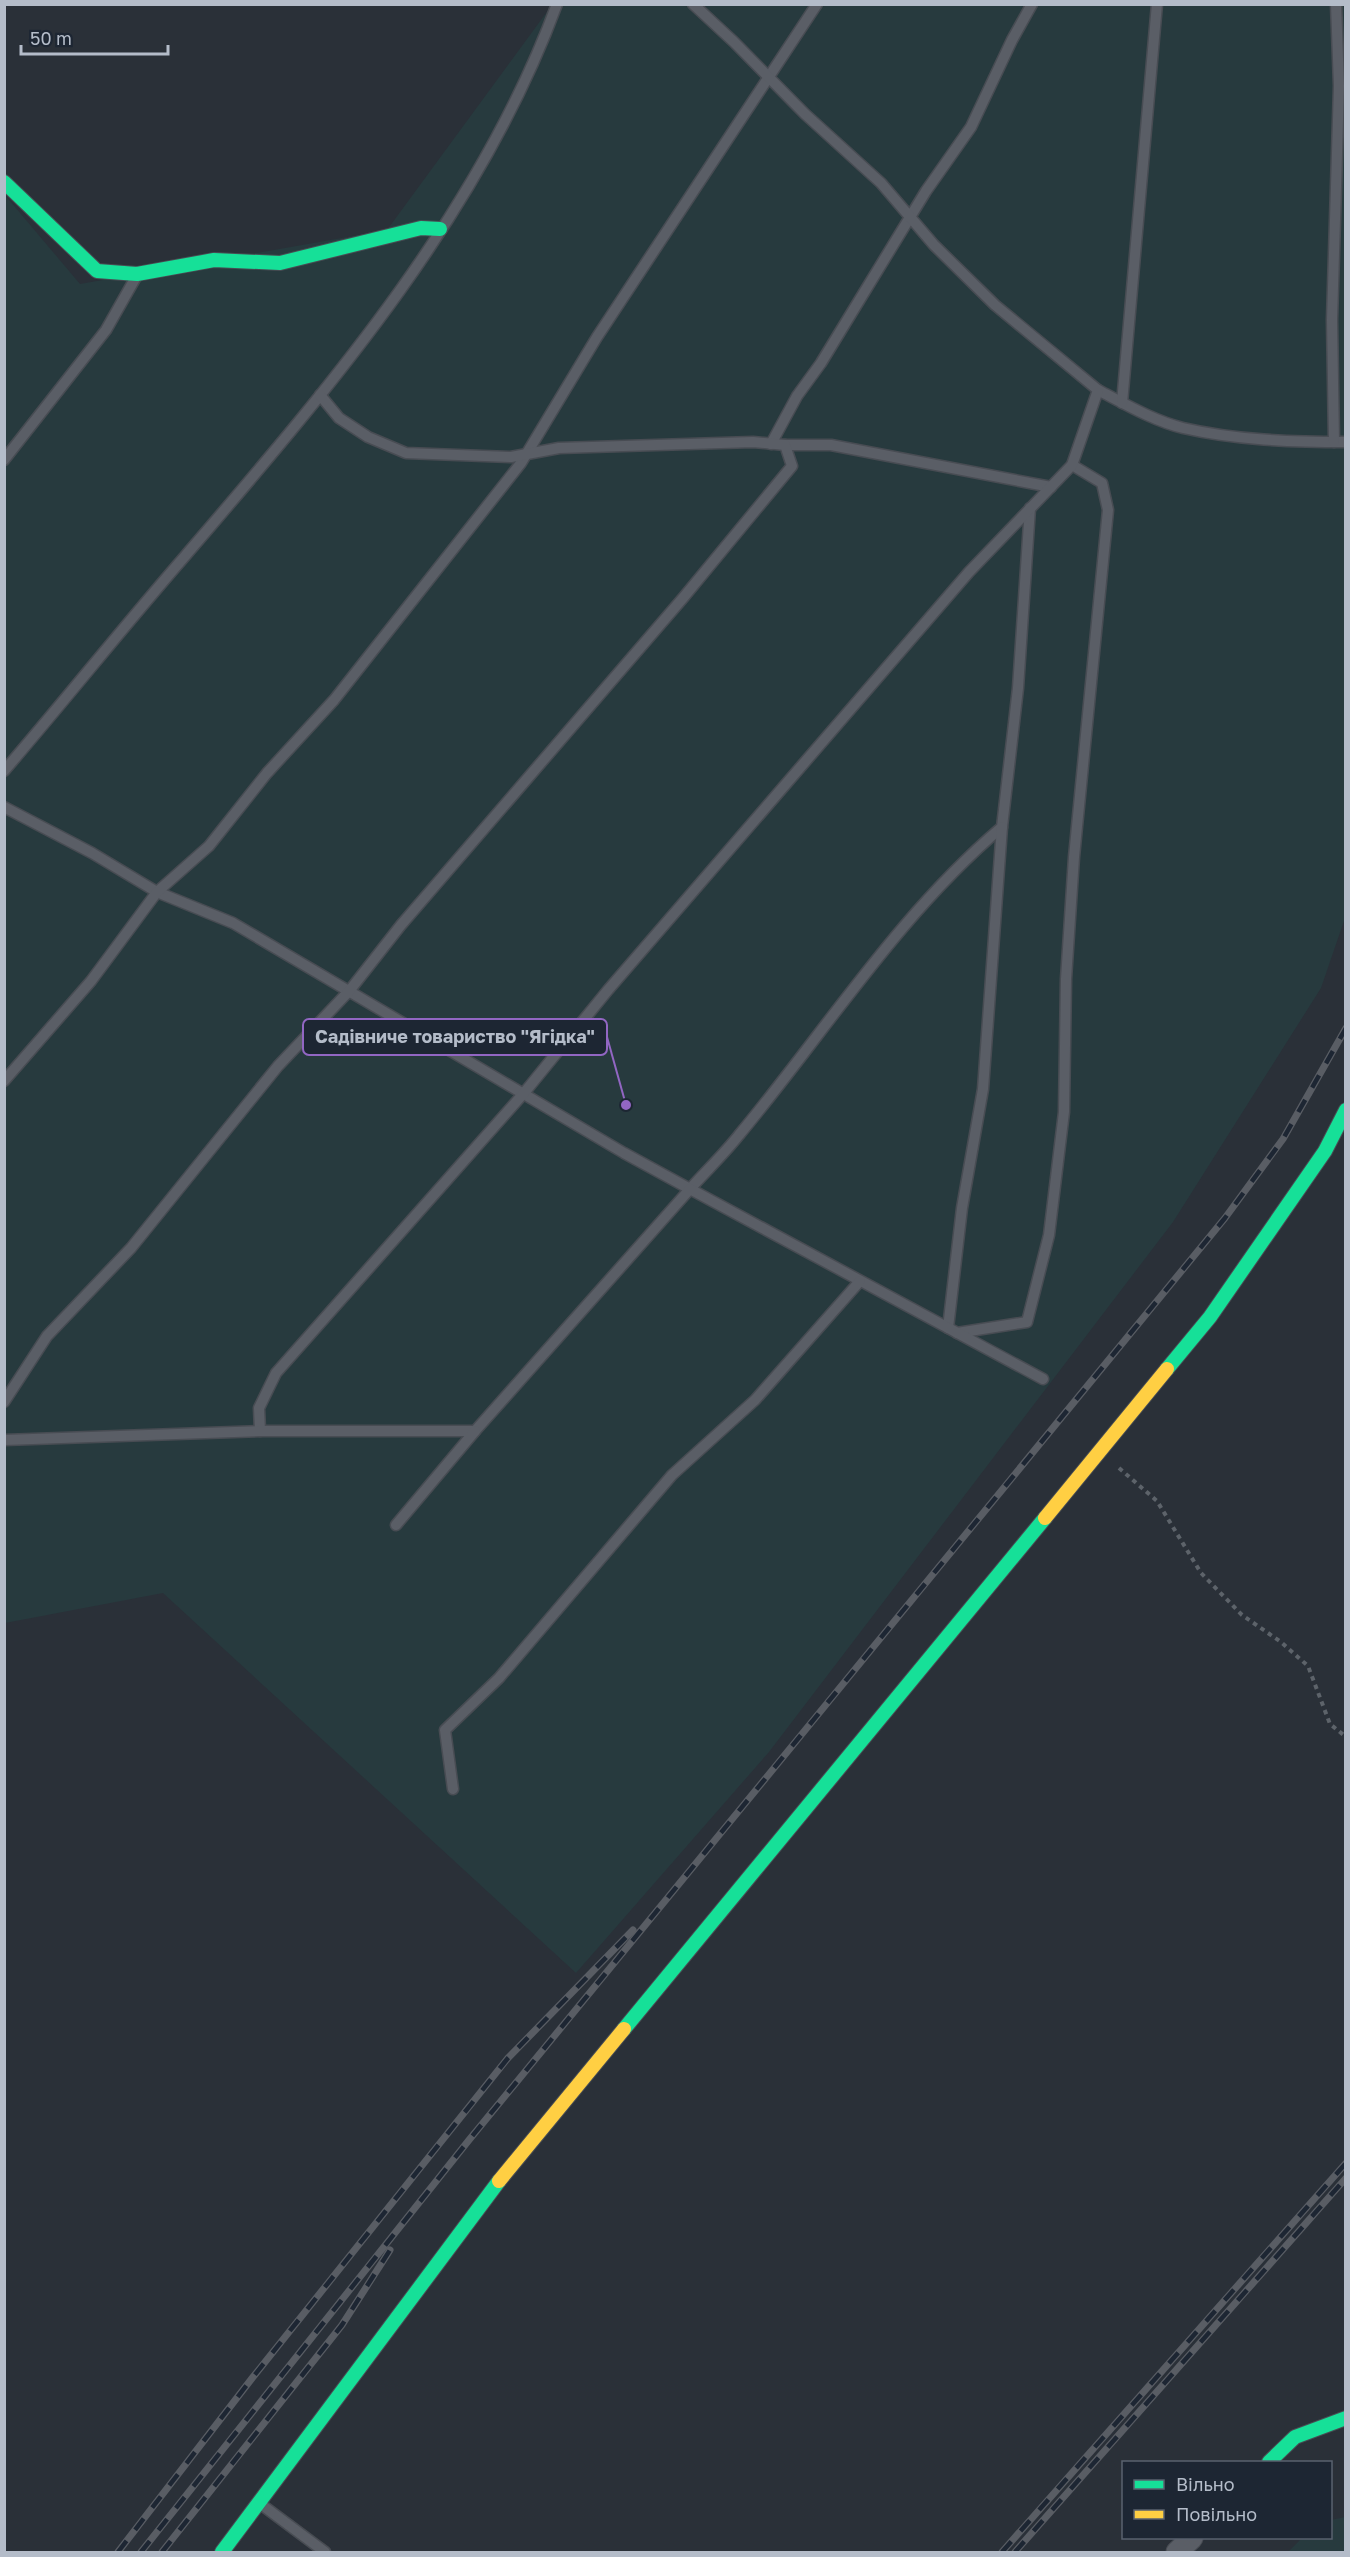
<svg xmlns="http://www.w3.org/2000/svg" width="1350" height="2557" font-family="'Golos Text',sans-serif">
  <rect width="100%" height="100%" fill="#2a3038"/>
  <g fill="#273a3e">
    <polygon points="552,5 1345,5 1346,915 1321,988 1173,1222 769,1752 576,1973 163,1593 5,1623 4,194 80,284 387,230"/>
    <polygon points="1345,2517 1345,2552 1288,2552 1302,2538 1330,2538 1331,2520"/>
  </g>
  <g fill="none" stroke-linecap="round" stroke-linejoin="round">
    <defs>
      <g id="lane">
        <path d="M 1098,390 C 1125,404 1154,421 1183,428 C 1235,440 1292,442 1346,442"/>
        <polyline points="1122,403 1157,4"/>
        <polyline points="1334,442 1332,320 1339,86 1336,4"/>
        <polyline points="771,444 797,396 821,363 926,191 971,127 1012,40 1032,4"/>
        <polyline points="785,445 831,445 1051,487"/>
        <polyline points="4,460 106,330 136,277"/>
        <path d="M 4,771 C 66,699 124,626 186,555 C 329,388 480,214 557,4"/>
        <path d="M 4,807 L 92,853 L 157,892 L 233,923 L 624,1153 L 690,1189 C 706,1171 724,1154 739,1135 C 825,1032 898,915 1002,827 L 1018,688 L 1030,508"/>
        <polyline points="4,1081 91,981 157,892 209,846 267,773 334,700 521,463 597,337 817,4"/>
        <polyline points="948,1328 962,1208 983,1089 1002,827"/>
        <polyline points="957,1333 1027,1322 1049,1235 1064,1112 1066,979 1074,857 1108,510 1102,483 1072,465"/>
        <polyline points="4,1402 47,1336 131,1248 278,1066 350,990 401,925 683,598 792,466 785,445 753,442 559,448 511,457 406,453 368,437 339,418 320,395"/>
        <polyline points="260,1431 259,1408 276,1373 524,1093 608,990 969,572 1072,465 1098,390 995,305 934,245 881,183 805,114 734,42 693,4"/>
        <polyline points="4,1440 260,1431 475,1431 690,1189 1043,1379"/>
        <polyline points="396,1525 475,1431"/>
        <polyline points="453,1789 445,1730 499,1678 672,1475 755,1400 860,1281"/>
        <polyline points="262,2505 325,2552"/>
      </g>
      <polyline id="street" points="1177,2552 1192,2538"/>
      <g id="fast">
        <polyline points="4,182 97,271 137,274 214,260 280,263 421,228 440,229"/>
        <polyline points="1167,1369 1210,1317 1325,1151 1346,1110"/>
        <polyline points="624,2029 1045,1518"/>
        <polyline points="1269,2462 1295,2437 1346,2418"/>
        <polyline points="222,2552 499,2181"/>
      </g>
      <g id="slow">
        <polyline points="1045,1518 1167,1369"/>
        <polyline points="499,2181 624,2029"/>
      </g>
    </defs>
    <use href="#lane" stroke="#484c53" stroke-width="13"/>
    <use href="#street" stroke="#484c53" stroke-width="23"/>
    <use href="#fast" stroke="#484c53" stroke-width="16"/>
    <use href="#slow" stroke="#484c53" stroke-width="16"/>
    <polyline stroke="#5d636a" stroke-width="4" stroke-dasharray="4.5 4.5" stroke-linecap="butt" points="1119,1468 1157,1501 1201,1573 1242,1615 1281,1642 1308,1666 1330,1724 1346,1737"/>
    <use href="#lane" stroke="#5a5e66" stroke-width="10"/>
    <use href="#street" stroke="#5a5e66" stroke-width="21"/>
    <use href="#fast" stroke="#16e098" stroke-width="14"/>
    <use href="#slow" stroke="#ffcf43" stroke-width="14"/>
    <defs>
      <g id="rail">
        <polyline points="118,2552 253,2377 508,2058 633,1930"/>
        <polyline points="141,2552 469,2140 1225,1218 1283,1139 1346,1028"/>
        <polyline points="162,2552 342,2325 390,2250"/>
        <polyline points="1002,2552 1346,2163"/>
        <polyline points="1015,2552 1346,2178"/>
      </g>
    </defs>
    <use href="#rail" stroke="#595d64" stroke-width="7"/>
    <use href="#rail" stroke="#1d2633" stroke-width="4.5" stroke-dasharray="14" stroke-linecap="butt"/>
  </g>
  <path fill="none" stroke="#9266c3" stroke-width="2" d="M626 1105L607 1037"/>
  <circle fill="#9266c3" stroke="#1d2633" stroke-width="2" cx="626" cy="1105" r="6"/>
  <rect fill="#1d2633" stroke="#9266c3" stroke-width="2" x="303" y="1019" width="304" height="36" rx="6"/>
  <g font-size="18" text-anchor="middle" font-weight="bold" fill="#b4bcc9">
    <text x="455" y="1043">Садівниче товариство "Ягідка"</text>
  </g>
  <rect width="1350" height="2557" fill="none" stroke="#b4bcc9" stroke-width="12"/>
  <rect x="1122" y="2461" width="210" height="78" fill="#1d2633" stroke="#59626f" stroke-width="1.5"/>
  <rect x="1134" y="2480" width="30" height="9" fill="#16e098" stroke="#59626f" stroke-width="1.5"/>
  <text x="1176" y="2491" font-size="18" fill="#b4bcc9">Вільно</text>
  <rect x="1134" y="2510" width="30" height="9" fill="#ffcf43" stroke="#59626f" stroke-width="1.5"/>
  <text x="1176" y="2521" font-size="18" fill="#b4bcc9">Повільно</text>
  <path d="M21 45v9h147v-9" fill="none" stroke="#b4bcc9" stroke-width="3"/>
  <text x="30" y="45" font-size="18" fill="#b4bcc9" stroke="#1d2633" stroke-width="4.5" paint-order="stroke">50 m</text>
</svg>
